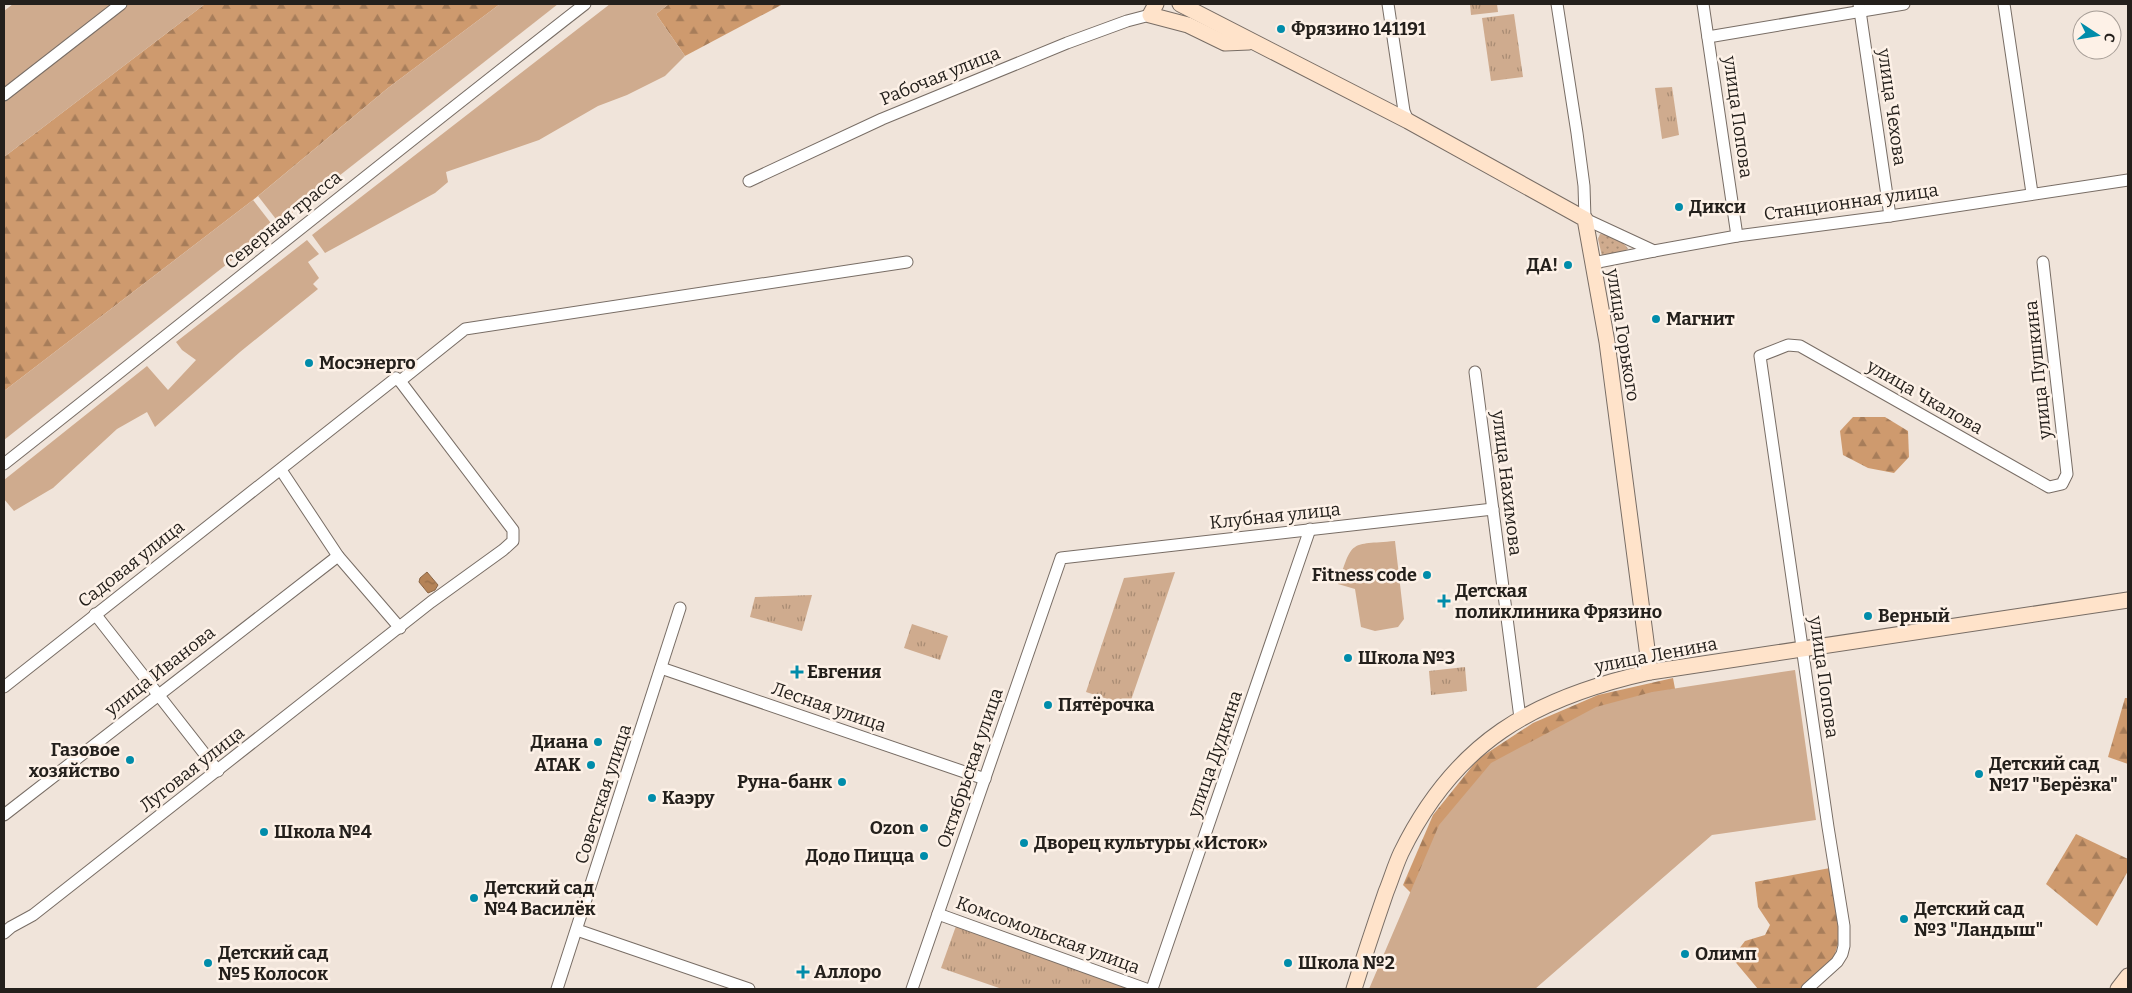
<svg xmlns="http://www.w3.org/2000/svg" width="2132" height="993" font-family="Bitter,serif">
  <defs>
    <pattern id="grass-dots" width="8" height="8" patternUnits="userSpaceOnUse" patternTransform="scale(1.25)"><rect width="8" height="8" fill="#cfab8e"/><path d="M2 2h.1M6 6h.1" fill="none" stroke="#a88b73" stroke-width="1.8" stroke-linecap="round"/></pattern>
    <pattern id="forest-firs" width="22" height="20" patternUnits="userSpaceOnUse" patternTransform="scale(1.25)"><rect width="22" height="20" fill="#ce9a6e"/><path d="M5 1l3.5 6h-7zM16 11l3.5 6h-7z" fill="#a77d5a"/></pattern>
    <pattern id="park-tufts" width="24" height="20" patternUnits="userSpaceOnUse" patternTransform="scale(1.25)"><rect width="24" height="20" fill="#cfab8e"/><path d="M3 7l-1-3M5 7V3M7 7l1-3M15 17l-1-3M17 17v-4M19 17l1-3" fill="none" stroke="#a88b73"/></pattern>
    <pattern id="water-ripples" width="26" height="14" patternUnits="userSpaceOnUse" patternTransform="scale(1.25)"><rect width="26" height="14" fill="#b58357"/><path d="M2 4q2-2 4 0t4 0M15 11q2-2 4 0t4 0" fill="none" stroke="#936b47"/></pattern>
  </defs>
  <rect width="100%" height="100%" fill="#f0e4da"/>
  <path fill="url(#grass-dots)" d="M 1600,234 C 1610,235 1624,241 1628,249 L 1615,256 L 1602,256 L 1598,239 Z"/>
  <g fill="url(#forest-firs)">
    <polygon points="205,4 500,4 388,88 253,200 4,391 4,157"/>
    <polygon points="669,4 783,4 685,56 656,14"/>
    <polygon points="1853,417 1885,417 1908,431 1909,457 1894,473 1868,468 1843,455 1840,431"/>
    <polygon points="1673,678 1676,694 1425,907 1403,885 1433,815 1478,759 1533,723 1598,695"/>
    <polygon points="2125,698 2128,698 2128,764 2108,757"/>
    <polygon points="2076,834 2128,859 2128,871 2097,926 2046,884"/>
    <polygon points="1830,868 1840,937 1834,957 1803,989 1758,989 1732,958 1745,941 1765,935 1770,925 1758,907 1755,882"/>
  </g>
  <g fill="url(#park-tufts)">
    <polygon points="1470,4 1497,4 1498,12 1471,15"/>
    <polygon points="1514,14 1523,77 1491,81 1482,18"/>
    <polygon points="1672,87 1679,135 1662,139 1655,88"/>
    <polygon points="1175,572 1129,706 1086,692 1124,578"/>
    <polygon points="812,595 802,631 750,617 755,597"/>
    <polygon points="912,624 948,636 940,660 904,648"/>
    <polygon points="1465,667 1467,691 1431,695 1429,671"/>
    <polygon points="956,926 1132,989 1002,989 941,968"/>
  </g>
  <g fill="#cfab8e">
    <polygon points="13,4 205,4 4,157 4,11"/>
    <polygon points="500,4 558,4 279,223 258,196 388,88"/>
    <polygon points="610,4 669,4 656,14 685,56 665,76 627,95 598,106 539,140 446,172 448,182 435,193 325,253 312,235"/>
    <polygon points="253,200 274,227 4,440 4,391"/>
    <polygon points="307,240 319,254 308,262 319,278 313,284 318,289 240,352 155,427 147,412 117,429 53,488 14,511 4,499 4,480 147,366 168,390 196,360 182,350 176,342"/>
    <path d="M 1395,541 L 1404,619 L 1398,627 L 1375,631 L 1361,627 L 1355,589 L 1338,584 C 1353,539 1349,545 1395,541 Z"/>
    <polygon points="1795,670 1816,820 1712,835 1535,989 1369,989 1439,825 1491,763 1596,707 1652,692"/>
  </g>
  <polygon fill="url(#water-ripples)" stroke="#8a6545" points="427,572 438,585 435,590 428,593 419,582 420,578"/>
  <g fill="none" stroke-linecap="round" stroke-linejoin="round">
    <defs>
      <g id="street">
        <polyline points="1388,4 1404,111 1408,121"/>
        <polyline points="1557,4 1577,133 1584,186 1585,219 1654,251 1737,236 1890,216 2128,180"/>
        <polyline points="1703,4 1737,236"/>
        <polyline points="1859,4 1890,216"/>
        <polyline points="2004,4 2032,193"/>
        <polyline points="1708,37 1904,4"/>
        <polyline points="4,95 121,4"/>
        <polyline points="749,181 882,119 1067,43 1127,21 1150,15"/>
        <polyline points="1593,263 1654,251"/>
        <polyline points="1475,372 1520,718"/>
        <polyline points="400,381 465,329 907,262"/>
        <path d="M 4,464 C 198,311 390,156 585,4"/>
        <polyline points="281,470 338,556 400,628"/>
        <polyline points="95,614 218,771"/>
        <polyline points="661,668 985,779"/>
        <polyline points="4,687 396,378 400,381 513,530 513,541 503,550 431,602 33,915 11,927 4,933"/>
        <polyline points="4,815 338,556"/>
        <polyline points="938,914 1146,989"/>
        <polyline points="577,930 749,989"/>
        <polyline points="557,989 680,608"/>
        <polyline points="912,989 1061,558 1493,509"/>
        <polyline points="1152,989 1310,529"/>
        <polyline points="1807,989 1837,962 1842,954 1844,946 1844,926 1828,827 1760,356 1788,345 1800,346 2049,487 2062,484 2067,474 2043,262"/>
      </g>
      <g id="secondary">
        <polyline points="1156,4 1150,15 1188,25 1225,43 1249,42"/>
        <polyline points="1180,4 1408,121 1585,219 1607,342 1650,672"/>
        <path d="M 1354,989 C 1364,957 1375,924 1386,892 C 1391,880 1395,866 1401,853 C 1455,742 1533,698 1650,672 L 2128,600"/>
        <polyline points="2118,989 2128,976"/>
      </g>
    </defs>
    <use href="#street" stroke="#786d65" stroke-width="13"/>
    <use href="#secondary" stroke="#786d65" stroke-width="17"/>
    <use href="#street" stroke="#fff" stroke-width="11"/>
    <use href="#secondary" stroke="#ffe3ca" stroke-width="15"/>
  </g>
  <g fill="#008caa" stroke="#fdf1e7" stroke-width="2">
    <circle cx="1281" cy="29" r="5"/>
    <circle cx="1679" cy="207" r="5"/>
    <circle cx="1568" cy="265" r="5"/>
    <circle cx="1656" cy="319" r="5"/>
    <circle cx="309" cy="363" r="5"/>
    <circle cx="1427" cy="575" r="5"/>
    <path d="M1441.5 593.5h5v5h5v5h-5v5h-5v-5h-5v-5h5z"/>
    <circle cx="1868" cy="616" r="5"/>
    <circle cx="1348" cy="658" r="5"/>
    <path d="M794.5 664.5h5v5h5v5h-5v5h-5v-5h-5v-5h5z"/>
    <circle cx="1048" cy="705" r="5"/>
    <circle cx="598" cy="742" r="5"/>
    <circle cx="130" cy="760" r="5"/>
    <circle cx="591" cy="765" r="5"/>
    <circle cx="1979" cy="774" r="5"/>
    <circle cx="842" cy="782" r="5"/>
    <circle cx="652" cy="798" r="5"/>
    <circle cx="924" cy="828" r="5"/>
    <circle cx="264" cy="832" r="5"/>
    <circle cx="1024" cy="843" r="5"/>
    <circle cx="924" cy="856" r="5"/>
    <circle cx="474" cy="898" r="5"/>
    <circle cx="1904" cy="919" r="5"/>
    <circle cx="1685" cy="954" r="5"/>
    <circle cx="208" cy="963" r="5"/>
    <circle cx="1288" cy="963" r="5"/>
    <path d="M800.5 964.5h5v5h5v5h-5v5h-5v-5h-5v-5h5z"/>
  </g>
  <g text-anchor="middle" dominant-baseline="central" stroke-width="5" stroke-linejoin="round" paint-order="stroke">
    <g font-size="18" font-weight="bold" fill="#24201c" stroke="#fdf1e7" text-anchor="start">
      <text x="1291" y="29">Фрязино 141191</text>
      <text x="1689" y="207">Дикси</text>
      <text x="1558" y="265" text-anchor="end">ДА!</text>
      <text x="1666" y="319">Магнит</text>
      <text x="319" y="363">Мосэнерго</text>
      <text x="1417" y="575" text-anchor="end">Fitness code</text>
      <text x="1455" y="591">Детская<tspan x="1455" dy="21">поликлиника Фрязино</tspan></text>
      <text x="1878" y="616">Верный</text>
      <text x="1358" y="658">Школа №3</text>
      <text x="807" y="672">Евгения</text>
      <text x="1058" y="705">Пятёрочка</text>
      <text x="588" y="742" text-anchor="end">Диана</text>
      <text x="120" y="750" text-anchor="end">Газовое<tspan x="120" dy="21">хозяйство</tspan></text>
      <text x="1989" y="764">Детский сад<tspan x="1989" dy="21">№17 "Берёзка"</tspan></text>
      <text x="581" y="765" text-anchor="end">АТАК</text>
      <text x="832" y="782" text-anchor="end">Руна-банк</text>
      <text x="662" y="798">Каэру</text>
      <text x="914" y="828" text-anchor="end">Ozon</text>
      <text x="274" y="832">Школа №4</text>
      <text x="1034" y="843">Дворец культуры «Исток»</text>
      <text x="914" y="856" text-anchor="end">Додо Пицца</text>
      <text x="484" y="888">Детский сад<tspan x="484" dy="21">№4 Василёк</tspan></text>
      <text x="1914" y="909">Детский сад<tspan x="1914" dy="21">№3 "Ландыш"</tspan></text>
      <text x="218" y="953">Детский сад<tspan x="218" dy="21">№5 Колосок</tspan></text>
      <text x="1695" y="954">Олимп</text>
      <text x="1298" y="963">Школа №2</text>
      <text x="814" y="972">Аллоро</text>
    </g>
    <g font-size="18" fill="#24201c" stroke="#fdf1e7">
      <text transform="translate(940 76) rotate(-22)">Рабочая улица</text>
      <text transform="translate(1892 107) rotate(82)">улица Чехова</text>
      <text transform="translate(1738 117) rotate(82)">улица Попова</text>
      <text transform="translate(1851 202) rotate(-8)">Станционная улица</text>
      <text transform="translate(283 220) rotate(-39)">Северная трасса</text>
      <text transform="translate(1623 335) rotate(81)">улица Горького</text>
      <text transform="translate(2038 370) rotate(-96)">улица Пушкина</text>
      <text transform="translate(1925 397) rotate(30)">улица Чкалова</text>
      <text transform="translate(1507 483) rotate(83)">улица Нахимова</text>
      <text transform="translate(1275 516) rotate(-6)">Клубная улица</text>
      <text transform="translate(131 564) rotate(-38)">Садовая улица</text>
      <text transform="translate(1656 655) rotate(-11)">улица Ленина</text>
      <text transform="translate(160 671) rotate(-38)">улица Иванова</text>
      <text transform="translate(1824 677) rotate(82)">улица Попова</text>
      <text transform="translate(829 707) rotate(19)">Лесная улица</text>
      <text transform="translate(1215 754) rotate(-71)">улица Дудкина</text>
      <text transform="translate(970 768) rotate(-71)">Октябрьская улица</text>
      <text transform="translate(192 769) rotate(-38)">Луговая улица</text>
      <text transform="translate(603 794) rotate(-72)">Советская улица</text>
      <text transform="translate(1048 935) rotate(20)">Комсомольская улица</text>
    </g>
  </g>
  <rect width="2132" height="993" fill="none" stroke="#24201c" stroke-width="10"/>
  <g transform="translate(2097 35) rotate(102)"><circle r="24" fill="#fdf1e7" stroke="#a69d96"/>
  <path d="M0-4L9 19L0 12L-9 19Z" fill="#008caa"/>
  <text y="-8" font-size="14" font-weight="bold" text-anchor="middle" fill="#24201c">С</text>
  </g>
</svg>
